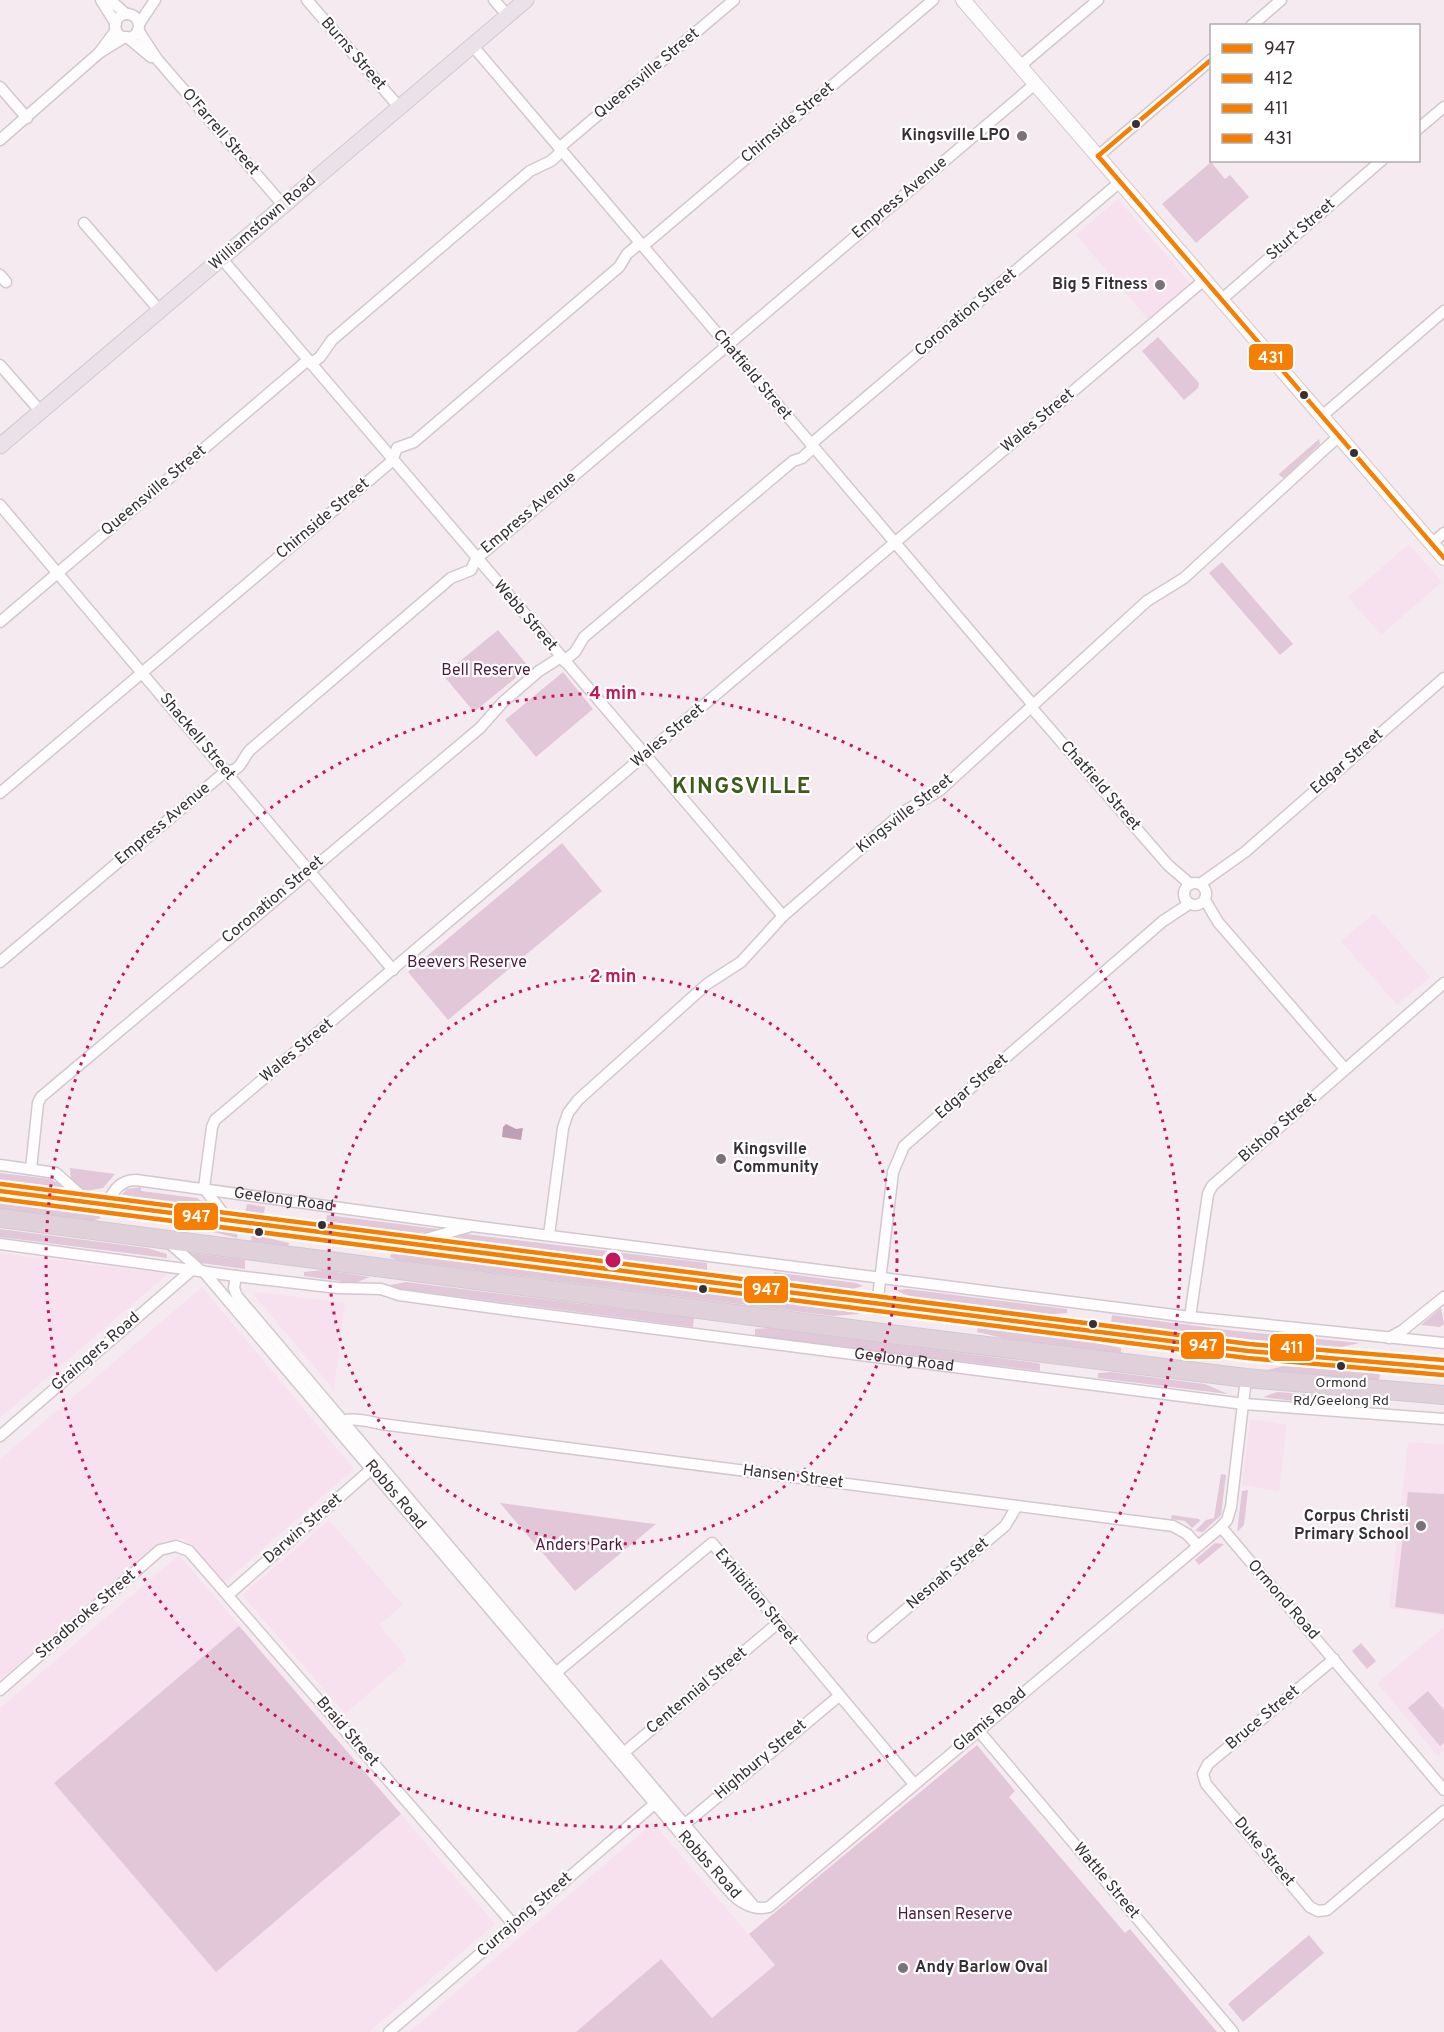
<svg xmlns="http://www.w3.org/2000/svg" width="1444" height="2032" font-family="Overpass,sans-serif">
  <rect width="100%" height="100%" fill="#f6eaf1"/>
  <g fill="#f7e1ee">
    <polygon points="1118,199 1190,283 1148,319 1076,235"/>
    <polygon points="1409,544 1442,582 1381,635 1348,597"/>
    <polygon points="1374,913 1430,977 1397,1005 1341,941"/>
    <polygon points="0,1253 168,1274 0,1418"/>
    <polygon points="202,1287 354,1469 224,1583 183,1538 163,1541 0,1680 0,1459"/>
    <polygon points="258,1292 345,1303 334,1390 254,1295"/>
    <polygon points="1250,1419 1287,1425 1279,1491 1242,1485"/>
    <polygon points="1408,1442 1444,1444 1444,1616 1389,1608"/>
    <polygon points="329,1520 403,1605 379,1625 404,1654 406,1661 345,1714 242,1595"/>
    <polygon points="179,1555 495,1924 369,2032 0,2032 0,1708"/>
    <polygon points="1444,1627 1444,1750 1438,1756 1377,1683"/>
    <polygon points="653,1823 775,1965 712,2018 661,1959 576,2032 409,2032"/>
  </g>
  <g fill="#e2c7d8">
    <polygon points="1211,162 1225,179 1230,175 1249,197 1196,243 1162,204"/>
    <polygon points="1158,337 1199,383 1198,388 1184,400 1142,351"/>
    <polygon points="1319,439 1320,444 1284,478 1280,476 1279,474"/>
    <polygon points="1222,562 1293,644 1280,655 1209,573"/>
    <polygon points="498,630 529,667 474,712 443,675"/>
    <polygon points="563,672 593,709 536,757 505,720"/>
    <polygon points="562,843 602,891 448,1020 408,972"/>
    <polygon points="70,1168 115,1174 103,1188 86,1191 71,1182"/>
    <polygon points="0,1173 50,1179 65,1187 63,1189 0,1181"/>
    <polygon points="141,1187 141,1191 197,1198 209,1206 139,1199 122,1194 127,1189"/>
    <polygon points="0,1201 97,1214 101,1218 92,1221 0,1209"/>
    <polygon points="247,1204 265,1207 264,1213 245,1213"/>
    <polygon points="327,1215 438,1229 438,1231 411,1234 330,1224 326,1223"/>
    <polygon points="205,1227 238,1231 237,1238 205,1230"/>
    <polygon points="0,1229 147,1248 167,1254 167,1258 0,1237"/>
    <polygon points="252,1234 289,1243 288,1246 251,1241"/>
    <polygon points="466,1234 707,1263 707,1270 454,1238"/>
    <polygon points="392,1252 855,1311 859,1314 833,1316 397,1260 390,1257"/>
    <polygon points="190,1253 245,1260 245,1269 201,1263"/>
    <polygon points="323,1270 370,1277 355,1283 340,1284 340,1281 304,1276 304,1272"/>
    <polygon points="774,1272 856,1283 863,1286 849,1290 773,1281"/>
    <polygon points="406,1282 694,1318 693,1327 392,1288 390,1285"/>
    <path d="M 907,1289 L 1067,1309 L 1067,1313 C 1058,1313 1048,1316 1039,1315 C 1011,1313 915,1304 896,1290 Z"/>
    <polygon points="1441,1308 1444,1324 1440,1327 1421,1325"/>
    <polygon points="1112,1315 1236,1331 1360,1343 1332,1349 1111,1323"/>
    <polygon points="978,1327 1087,1341 1121,1348 1121,1353 1003,1338 977,1332"/>
    <polygon points="769,1328 1037,1363 1040,1364 1040,1371 755,1336 755,1329"/>
    <polygon points="1283,1366 1379,1372 1380,1377 1378,1380 1267,1370"/>
    <polygon points="1111,1372 1205,1384 1228,1394 1098,1378 1098,1373"/>
    <polygon points="1277,1392 1331,1396 1331,1399 1311,1397 1310,1403 1263,1397"/>
    <polygon points="1221,1474 1226,1475 1221,1515 1203,1532 1195,1531 1206,1520 1214,1518"/>
    <polygon points="1248,1490 1244,1525 1237,1532 1242,1491"/>
    <polygon points="1408,1492 1444,1494 1444,1614 1395,1607"/>
    <polygon points="500,1503 646,1523 656,1524 575,1591"/>
    <polygon points="1172,1515 1199,1519 1200,1521 1192,1528 1185,1521 1171,1519"/>
    <polygon points="1215,1543 1224,1544 1199,1565 1195,1560"/>
    <polygon points="239,1626 401,1814 216,1972 54,1783"/>
    <polygon points="1361,1643 1376,1661 1367,1669 1352,1651"/>
    <polygon points="1428,1691 1444,1710 1444,1743 1440,1746 1408,1708"/>
    <polygon points="977,1745 1015,1791 1009,1797 1125,1933 1130,1929 1217,2032 576,2032 661,1959 712,2018 775,1965 749,1934"/>
    <polygon points="1309,1935 1324,1953 1243,2022 1228,2004"/>
  </g>
  <polygon fill="#bf9fb3" points="506,1124 516,1129 523,1128 521,1140 502,1137 503,1127"/>
  <g fill="none" stroke-linecap="round" stroke-linejoin="round">
    <defs>
      <g id="street">
        <polyline points="101,0 116,24"/>
        <polyline points="110,0 126,14"/>
        <polyline points="307,0 399,107"/>
        <polyline points="494,0 508,16"/>
        <circle cx="127" cy="26" r="12"/>
        <polyline points="139,24 155,0"/>
        <polyline points="1251,26 1281,0"/>
        <polyline points="138,30 157,59 283,205"/>
        <polyline points="127,37 151,57"/>
        <polyline points="472,45 1033,705"/>
        <polyline points="99,53 116,30"/>
        <polyline points="1020,66 1098,0"/>
        <polyline points="0,87 27,118"/>
        <polyline points="1418,129 1444,107"/>
        <polyline points="0,140 99,53 125,37"/>
        <polyline points="559,148 734,0"/>
        <polyline points="1098,156 1212,59"/>
        <polyline points="84,223 160,311"/>
        <polyline points="643,246 933,0"/>
        <polyline points="222,259 783,916"/>
        <polyline points="0,275 6,282"/>
        <polyline points="1221,300 1382,160"/>
        <polyline points="311,364 320,357 332,340 530,171 551,161 562,151"/>
        <polyline points="0,365 41,412"/>
        <polyline points="1322,416 1444,311"/>
        <polyline points="811,444 1120,182"/>
        <polyline points="0,505 393,970"/>
        <polyline points="1432,543 1444,533"/>
        <polyline points="0,622 308,360"/>
        <polyline points="564,661 575,652 584,637 793,461 802,458 814,447"/>
        <polyline points="1031,707 1168,865 1190,884"/>
        <polyline points="0,793 392,461 397,448 414,442 619,267 627,254 640,243"/>
        <circle cx="1195" cy="894" r="11"/>
        <polyline points="1200,884 1245,852 1444,678"/>
        <polyline points="1205,900 1218,922 1345,1069"/>
        <path d="M 0,962 L 226,771 C 242,771 241,760 250,750 L 451,578 L 471,570 L 476,559 L 1035,84"/>
        <polyline points="0,1165 56,1173 85,1199"/>
        <polyline points="31,1169 38,1103 41,1097 480,728 503,702 539,671 561,657"/>
        <path id="s1" d="M 107,1205 C 112,1191 121,1180 136,1180 L 472,1226 L 1190,1317 L 1444,1343"/>
        <polyline points="228,1220 204,1188 212,1127 215,1120 1204,280"/>
        <polyline points="549,1235 563,1128 568,1113 578,1100 707,984 741,962 783,916 903,812 939,791 1147,601 1184,578 1339,436"/>
        <polyline points="422,1240 468,1227"/>
        <polyline points="167,1241 198,1268"/>
        <path id="s2" d="M 0,1244 L 236,1276 L 338,1288 L 381,1289 L 399,1295 L 516,1311 L 1244,1404 L 1444,1419"/>
        <path d="M 203,1271 L 729,1891 C 739,1902 753,1911 769,1907 L 1221,1527"/>
        <polyline points="236,1276 234,1288 237,1296 752,1904"/>
        <polyline points="877,1306 893,1172 904,1146 1163,921 1189,904"/>
        <polyline points="1190,1317 1208,1194 1212,1186 1444,983"/>
        <polyline points="1389,1338 1403,1330 1444,1297"/>
        <polyline points="1246,1378 1231,1507 1227,1520 1221,1527 1444,1790"/>
        <path d="M 334,1423 C 350,1417 364,1420 381,1424 L 1173,1526 L 1187,1534 L 1198,1546"/>
        <polyline points="0,1436 193,1269"/>
        <polyline points="228,1595 376,1465"/>
        <polyline points="873,1637 1005,1526 1017,1506"/>
        <polyline points="1334,1659 1208,1764 1203,1774 1206,1784 1310,1907 1318,1911 1327,1910 1444,1811"/>
        <polyline points="552,1676 712,1543 914,1784"/>
        <polyline points="0,1690 160,1550 176,1546 189,1551 514,1925"/>
        <polyline points="978,1730 1233,2032"/>
        <polyline points="620,1756 778,1623"/>
        <polyline points="684,1825 839,1696"/>
        <polyline points="389,2032 659,1800"/>
      </g>
      <polyline id="secondary" points="963,0 1444,558"/>
      <polyline id="primary" points="0,446 526,0"/>
      <g id="highway">
        <polyline points="0,1191 1248,1351 1444,1368"/>
        <polyline points="0,1218 874,1332 1246,1378 1444,1395"/>
      </g>
    </defs>
    <use href="#street" stroke="#d2c8ce" stroke-width="13"/>
    <use href="#secondary" stroke="#d2c8ce" stroke-width="16"/>
    <use href="#primary" stroke="#d0cace" stroke-width="17"/>
    <use href="#highway" stroke="#d0cace" stroke-width="20"/>
    <use href="#street" stroke="#fefcfd" stroke-width="10"/>
    <use href="#secondary" stroke="#fefcfd" stroke-width="14"/>
    <use href="#primary" stroke="#ebe1e8" stroke-width="15"/>
    <use href="#highway" stroke="#dfd0da" stroke-width="18"/>
    <defs>
      <polyline id="bus-1" points="0,1191 1248,1351 1444,1368"/>
      <polyline id="bus-2" points="0,1199 1247,1358 1443,1375"/>
      <polyline id="bus-3" points="1,1184 1249,1344 1444,1360"/>
      <g id="bus-4">
        <polyline points="1098,156 1444,558"/>
        <polyline points="1098,156 1212,59"/>
      </g>
    </defs>
    <use href="#bus-1" stroke="#fff" stroke-width="9"/>
    <use href="#bus-2" stroke="#fff" stroke-width="9"/>
    <use href="#bus-3" stroke="#fff" stroke-width="9"/>
    <use href="#bus-4" stroke="#fff" stroke-width="9"/>
    <use href="#bus-1" stroke="#f57e03" stroke-width="4.5"/>
    <use href="#bus-2" stroke="#f57e03" stroke-width="4.5"/>
    <use href="#bus-3" stroke="#f57e03" stroke-width="4.5"/>
    <use href="#bus-4" stroke="#f57e03" stroke-width="4.5"/>
  </g>
  <g fill="none" stroke="#c2185b" stroke-width="3" stroke-dasharray="3 6">
    <circle cx="613" cy="1260" r="284"/>
    <circle cx="613" cy="1260" r="567"/>
  </g>
  <g fill="#393035" stroke="#fff" stroke-width="2">
    <circle cx="1136" cy="124" r="5"/>
    <circle cx="1304" cy="395" r="5"/>
    <circle cx="1354" cy="453" r="5"/>
    <circle cx="322" cy="1225" r="5"/>
    <circle cx="259" cy="1232" r="5"/>
    <circle cx="703" cy="1289" r="5"/>
    <circle cx="1093" cy="1324" r="5"/>
    <circle cx="1341" cy="1366" r="5"/>
  </g>
  <g fill="#7b7177" stroke="#fff" stroke-width="2">
    <circle cx="1022" cy="136" r="6"/>
    <circle cx="1160" cy="285" r="6"/>
    <circle cx="721" cy="1159" r="6"/>
    <circle cx="1421" cy="1526" r="6"/>
    <circle cx="903" cy="1968" r="6"/>
  </g>
  <g text-anchor="middle" dominant-baseline="central" stroke-width="4.5" stroke-linejoin="round" paint-order="stroke">
    <g font-size="14" fill="#393035" stroke="#fff">
      <text x="1341" y="1383">Ormond<tspan x="1341" dy="18">Rd/Geelong Rd</tspan></text>
    </g>
    <g font-size="16" fill="#393035" stroke="#fff">
      <text transform="translate(353 54) rotate(49)">Burns Street</text>
      <text transform="translate(647 74) rotate(-40)">Queensville Street</text>
      <text transform="translate(788 123) rotate(-40)">Chirnside Street</text>
      <text transform="translate(220 132) rotate(49)">O'Farrell Street</text>
      <text transform="translate(900 198) rotate(-40)">Empress Avenue</text>
      <text transform="translate(263 223) rotate(-41)">Williamstown Road</text>
      <text transform="translate(1301 230) rotate(-41)">Sturt Street</text>
      <text transform="translate(966 313) rotate(-40)">Coronation Street</text>
      <text transform="translate(752 375) rotate(50)">Chatfield Street</text>
      <text transform="translate(1038 421) rotate(-40)">Wales Street</text>
      <text transform="translate(154 491) rotate(-40)">Queensville Street</text>
      <text transform="translate(529 513) rotate(-40)">Empress Avenue</text>
      <text transform="translate(323 519) rotate(-40)">Chirnside Street</text>
      <text transform="translate(525 616) rotate(49)">Webb Street</text>
      <text transform="translate(668 736) rotate(-40)">Wales Street</text>
      <text transform="translate(197 737) rotate(50)">Shackell Street</text>
      <text transform="translate(1347 762) rotate(-41)">Edgar Street</text>
      <text transform="translate(1100 786) rotate(49)">Chatfield Street</text>
      <text transform="translate(905 814) rotate(-38)">Kingsville Street</text>
      <text transform="translate(163 824) rotate(-40)">Empress Avenue</text>
      <text transform="translate(273 900) rotate(-40)">Coronation Street</text>
      <text transform="translate(297 1051) rotate(-40)">Wales Street</text>
      <text transform="translate(972 1087) rotate(-41)">Edgar Street</text>
      <text transform="translate(1278 1128) rotate(-41)">Bishop Street</text>
      <text stroke="none"><textPath href="#s1" startOffset="190">Geelong Road</textPath></text>
      <text transform="translate(96 1352) rotate(-41)">Graingers Road</text>
      <text stroke="none"><textPath href="#s2" startOffset="912">Geelong Road</textPath></text>
      <text transform="translate(793 1477) rotate(7)">Hansen Street</text>
      <text transform="translate(395 1495) rotate(50)">Robbs Road</text>
      <text transform="translate(303 1529) rotate(-41)">Darwin Street</text>
      <text transform="translate(948 1574) rotate(-40)">Nesnah Street</text>
      <text transform="translate(756 1597) rotate(50)">Exhibition Street</text>
      <text transform="translate(1283 1600) rotate(49)">Ormond Road</text>
      <text transform="translate(86 1615) rotate(-41)">Stradbroke Street</text>
      <text transform="translate(697 1691) rotate(-40)">Centennial Street</text>
      <text transform="translate(1263 1718) rotate(-40)">Bruce Street</text>
      <text transform="translate(990 1720) rotate(-40)">Glamis Road</text>
      <text transform="translate(347 1732) rotate(49)">Braid Street</text>
      <text transform="translate(761 1760) rotate(-40)">Highbury Street</text>
      <text transform="translate(1264 1852) rotate(50)">Duke Street</text>
      <text transform="translate(709 1865) rotate(48)">Robbs Road</text>
      <text transform="translate(1106 1881) rotate(50)">Wattle Street</text>
      <text transform="translate(525 1915) rotate(-41)">Currajong Street</text>
    </g>
    <g font-size="16" font-weight="bold" fill="#393035" stroke="#fff" text-anchor="end">
      <text x="1010" y="136">Kingsville LPO</text>
      <text x="1148" y="285">Big 5 Fitness</text>
      <text x="733" y="1150" text-anchor="start">Kingsville<tspan x="733" dy="18">Community</tspan></text>
      <text x="1409" y="1517">Corpus Christi<tspan x="1409" dy="18">Primary School</tspan></text>
      <text x="915" y="1968" text-anchor="start">Andy Barlow Oval</text>
    </g>
    <g font-size="16" fill="#4d1a3e" stroke="#fff">
      <text x="486" y="671">Bell Reserve</text>
      <text x="467" y="963">Beevers Reserve</text>
      <text x="579" y="1546">Anders Park</text>
      <text x="955" y="1915">Hansen Reserve</text>
    </g>
    <g font-size="22" font-weight="bold" letter-spacing="1.5" fill="#3d5c1a" stroke="#fff">
      <text x="742" y="787">KINGSVILLE</text>
    </g>
  </g>
  <circle cx="613" cy="1260" r="9" fill="#c2185b" stroke="#fff" stroke-width="3"/>
  <g font-size="18" text-anchor="middle" font-weight="bold" fill="#c2185b" stroke="#fff" stroke-width="4.5" stroke-linejoin="round" paint-order="stroke">
    <text x="613" y="699">4 min</text>
    <text x="613" y="982">2 min</text>
  </g>
  <g stroke="#fff" stroke-width="2">
    <rect x="1248" y="343" width="46" height="28" rx="6" fill="#f57e03"/>
    <rect x="173" y="1202" width="46" height="29" rx="6" fill="#f57e03"/>
    <rect x="743" y="1275" width="46" height="29" rx="6" fill="#f57e03"/>
    <rect x="1180" y="1331" width="45" height="29" rx="6" fill="#f57e03"/>
    <rect x="1269" y="1333" width="46" height="29" rx="6" fill="#f57e03"/>
  </g>
  <g font-size="16" text-anchor="middle" font-weight="bold" fill="#fff">
    <text x="1271" y="363">431</text>
    <text x="196" y="1222">947</text>
    <text x="766" y="1295">947</text>
    <text x="1203" y="1351">947</text>
    <text x="1292" y="1353">411</text>
  </g>
  <rect x="1210" y="24" width="210" height="138" fill="#ffffff" stroke="#b0acae" stroke-width="1.5"/>
  <rect x="1222" y="44" width="30" height="9" fill="#f57e03" stroke="#b0acae" stroke-width="1.5"/>
  <text x="1264" y="54" font-size="18" fill="#393035">947</text>
  <rect x="1222" y="74" width="30" height="9" fill="#f57e03" stroke="#b0acae" stroke-width="1.5"/>
  <text x="1264" y="84" font-size="18" fill="#393035">412</text>
  <rect x="1222" y="104" width="30" height="9" fill="#f57e03" stroke="#b0acae" stroke-width="1.5"/>
  <text x="1264" y="114" font-size="18" fill="#393035">411</text>
  <rect x="1222" y="134" width="30" height="9" fill="#f57e03" stroke="#b0acae" stroke-width="1.5"/>
  <text x="1264" y="144" font-size="18" fill="#393035">431</text>
</svg>
